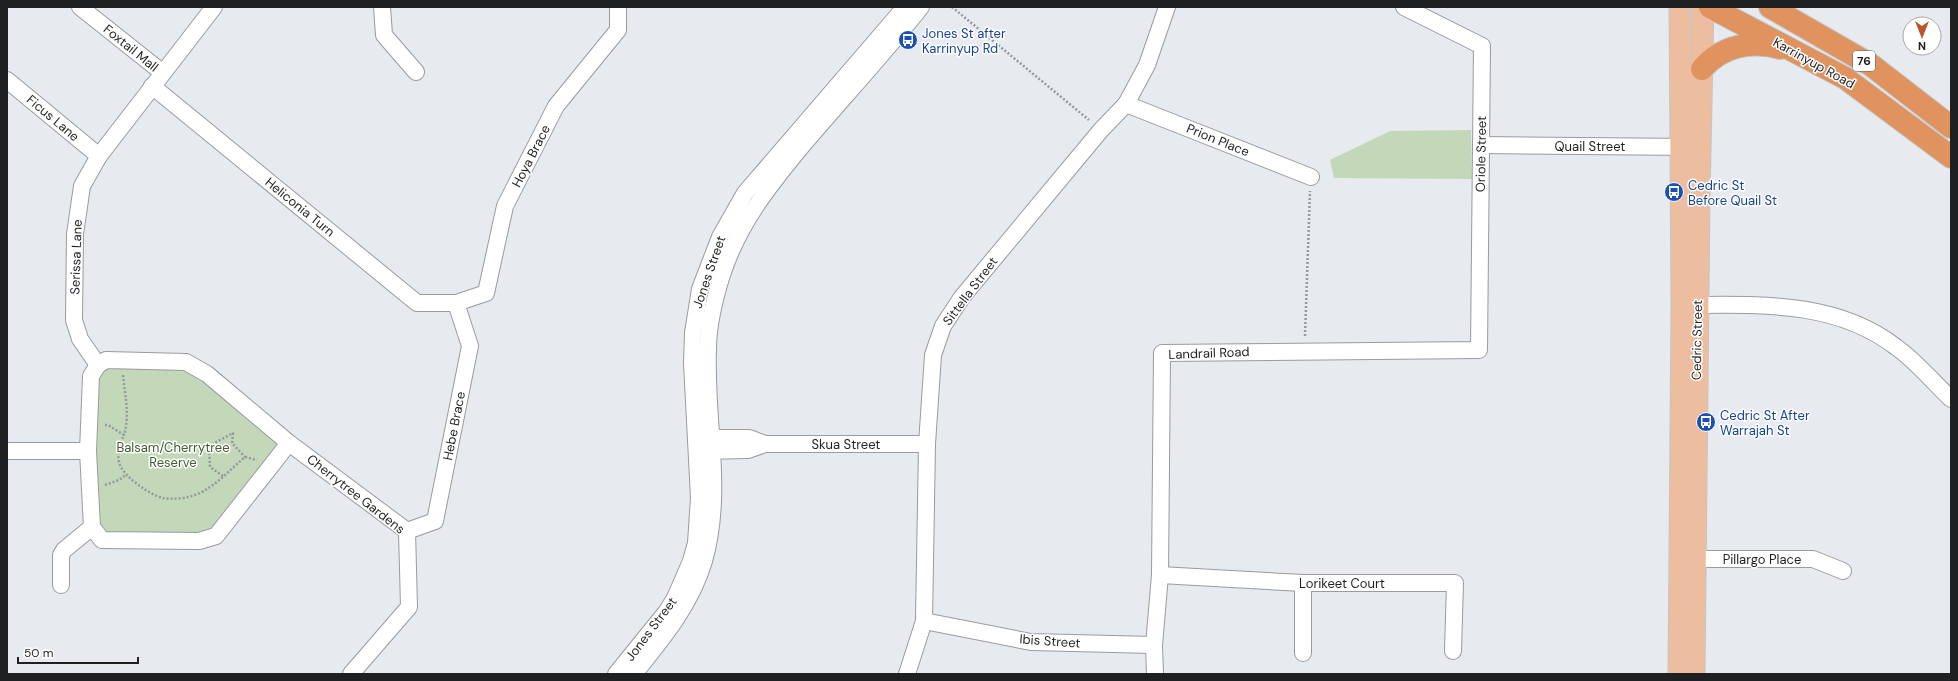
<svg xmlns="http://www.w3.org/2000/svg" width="1958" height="681" font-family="'DM Sans',sans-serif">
  <rect width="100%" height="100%" fill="#e7eaef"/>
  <g fill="#c3d7b9">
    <polygon points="1471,130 1472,179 1334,178 1330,160 1390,131"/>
    <polygon points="186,362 289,443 216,536 102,540 92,527 98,365"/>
  </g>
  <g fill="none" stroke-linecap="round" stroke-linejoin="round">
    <defs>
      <g id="minor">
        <polyline points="80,7 163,73"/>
        <polyline points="382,7 384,35 416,72"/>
        <polyline points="7,80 99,156"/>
        <polyline points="152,86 417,303 456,303 486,293 505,206 556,106 618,30 618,7"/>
        <polyline points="1126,104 1311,177"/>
        <polyline points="1481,145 1692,147"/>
        <path d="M 1686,305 C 1758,305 1835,300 1896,347 C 1916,361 1933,382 1951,399"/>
        <polyline points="98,365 80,339 74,320 75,234 82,186 99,156 214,7"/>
        <polyline points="702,438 749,438 765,444"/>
        <polyline points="289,443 216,536 199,541 102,540 92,527 88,451 91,376 98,365 106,360 186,362 207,374 289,443 407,531 409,607 351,674"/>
        <polyline points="7,451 88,451"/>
        <polyline points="702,451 748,450 765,444 927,444"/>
        <polyline points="407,531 435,521 470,346 456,303"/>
        <polyline points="1685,559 1813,559 1843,571"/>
        <polyline points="1160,575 1303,583 1455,583 1453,651"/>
        <polyline points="1303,583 1303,653"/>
        <polyline points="61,585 61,555 64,550 92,527"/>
        <polyline points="924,621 1031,642 1154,645"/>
        <polyline points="616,674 667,611 675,598 691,561 696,543 699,498 692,363 693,333 700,289 720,237 745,193 905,7"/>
        <path d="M 634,674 C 662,639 691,605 704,561 C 724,491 705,420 708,349 C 708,325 714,301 721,278 C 737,226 768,187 802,146 C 841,100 883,55 921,7"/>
        <polyline points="907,674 924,621 927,444 933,355 943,326 962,297 1101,130 1126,104 1147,65 1167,7"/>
        <polyline points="1155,674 1154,645 1160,575 1162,353 1479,350 1482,46 1404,7"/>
      </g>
      <g id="major">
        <polyline points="1679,674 1682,305 1680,7"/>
        <polyline points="1694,674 1699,199 1703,7"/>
      </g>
      <g id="highway">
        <polyline points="1710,7 1845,78 1951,157"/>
        <polyline points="1770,7 1871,65 1951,127"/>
        <path d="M 1702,69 C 1721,46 1751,40 1780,48"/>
      </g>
    </defs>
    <use href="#minor" stroke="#989b9f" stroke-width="18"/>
    <use href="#major" stroke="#c4c5c5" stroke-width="23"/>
    <use href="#highway" stroke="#c4c5c5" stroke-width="24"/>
    <g stroke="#96999c" stroke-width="2.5" stroke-dasharray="2 2" stroke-linecap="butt">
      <polyline points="952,7 1089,120"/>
      <polyline points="1305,336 1310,191"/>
      <path d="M 123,375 C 125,396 130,415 124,435"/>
      <path d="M 105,425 L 108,425 L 124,435 C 120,444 117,452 119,462 C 122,476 150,495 163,498 C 170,499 181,499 188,497 C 211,492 227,472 245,457 L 257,460"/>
      <polyline points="223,476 210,467 209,446 233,433 232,443 245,457"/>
      <polyline points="105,485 119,480 126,475"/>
    </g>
    <use href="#minor" stroke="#fff" stroke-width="16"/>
    <use href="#major" stroke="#ecbe9f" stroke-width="21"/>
    <use href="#highway" stroke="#e0925f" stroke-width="22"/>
  </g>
  <defs>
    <symbol id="bus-disc" viewBox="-11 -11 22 22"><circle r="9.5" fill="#1a4fb4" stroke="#fff"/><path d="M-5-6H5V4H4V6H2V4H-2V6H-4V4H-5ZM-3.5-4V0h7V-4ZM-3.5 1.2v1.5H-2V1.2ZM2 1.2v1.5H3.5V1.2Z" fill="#fff"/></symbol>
  </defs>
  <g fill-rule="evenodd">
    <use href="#bus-disc" x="897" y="29" width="22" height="22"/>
    <use href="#bus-disc" x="1663" y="181" width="22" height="22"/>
    <use href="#bus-disc" x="1695" y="411" width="22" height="22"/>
  </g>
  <g text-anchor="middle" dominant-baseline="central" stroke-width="3" stroke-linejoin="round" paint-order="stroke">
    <rect fill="#fff" stroke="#626364" stroke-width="1" x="1853" y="51" width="22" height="20" rx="3"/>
    <g font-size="12" font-weight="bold" fill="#1e2021">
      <text x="1864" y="61">76</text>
    </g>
    <g font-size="13" fill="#164399" stroke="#fff" text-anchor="start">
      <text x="922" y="33">Jones St after<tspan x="922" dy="15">Karrinyup Rd</tspan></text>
      <text x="1688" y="185">Cedric St<tspan x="1688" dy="15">Before Quail St</tspan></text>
      <text x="1720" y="415">Cedric St After<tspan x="1720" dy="15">Warrajah St</tspan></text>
    </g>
    <g font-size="13" fill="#1e2021" stroke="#fff">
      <text transform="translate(131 48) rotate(39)">Foxtail Mall</text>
      <text transform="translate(1814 63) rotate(29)">Karrinyup Road</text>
      <text transform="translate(53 118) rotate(40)">Ficus Lane</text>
      <text transform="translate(1218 140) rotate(22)">Prion Place</text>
      <text x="1590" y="146">Quail Street</text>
      <text transform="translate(1481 154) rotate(-89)">Oriole Street</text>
      <text transform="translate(531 156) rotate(-63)">Hoya Brace</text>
      <text transform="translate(300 207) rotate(39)">Heliconia Turn</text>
      <text transform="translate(76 257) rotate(-88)">Serissa Lane</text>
      <text transform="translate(709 272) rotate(-71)">Jones Street</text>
      <text transform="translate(970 291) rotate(-53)">Sittella Street</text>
      <text transform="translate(1697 340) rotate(-89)">Cedric Street</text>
      <text transform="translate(1209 353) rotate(-2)">Landrail Road</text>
      <text transform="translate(454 426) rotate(-79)">Hebe Brace</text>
      <text x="846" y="444">Skua Street</text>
      <text transform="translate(356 494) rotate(38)">Cherrytree Gardens</text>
      <text x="1762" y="559">Pillargo Place</text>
      <text x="1342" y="583">Lorikeet Court</text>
      <text transform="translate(651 629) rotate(-53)">Jones Street</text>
      <text transform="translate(1050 641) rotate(4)">Ibis Street</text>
    </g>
    <g font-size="13" fill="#3e5e2b" stroke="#fff">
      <text x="173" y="447">Balsam/Cherrytree<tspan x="173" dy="15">Reserve</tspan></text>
    </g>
  </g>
  <rect width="1958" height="681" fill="none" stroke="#1e2021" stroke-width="16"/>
  <g transform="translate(1922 36) rotate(180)"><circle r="19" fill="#ffffff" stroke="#a5a6a6"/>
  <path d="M0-3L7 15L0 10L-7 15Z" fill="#ba5526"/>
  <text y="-6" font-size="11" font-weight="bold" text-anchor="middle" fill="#1e2021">N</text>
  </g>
  <path d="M18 657v6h120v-6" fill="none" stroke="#1e2021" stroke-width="2"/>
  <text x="24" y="657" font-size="12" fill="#1e2021" stroke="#ffffff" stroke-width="3" paint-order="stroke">50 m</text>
</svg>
